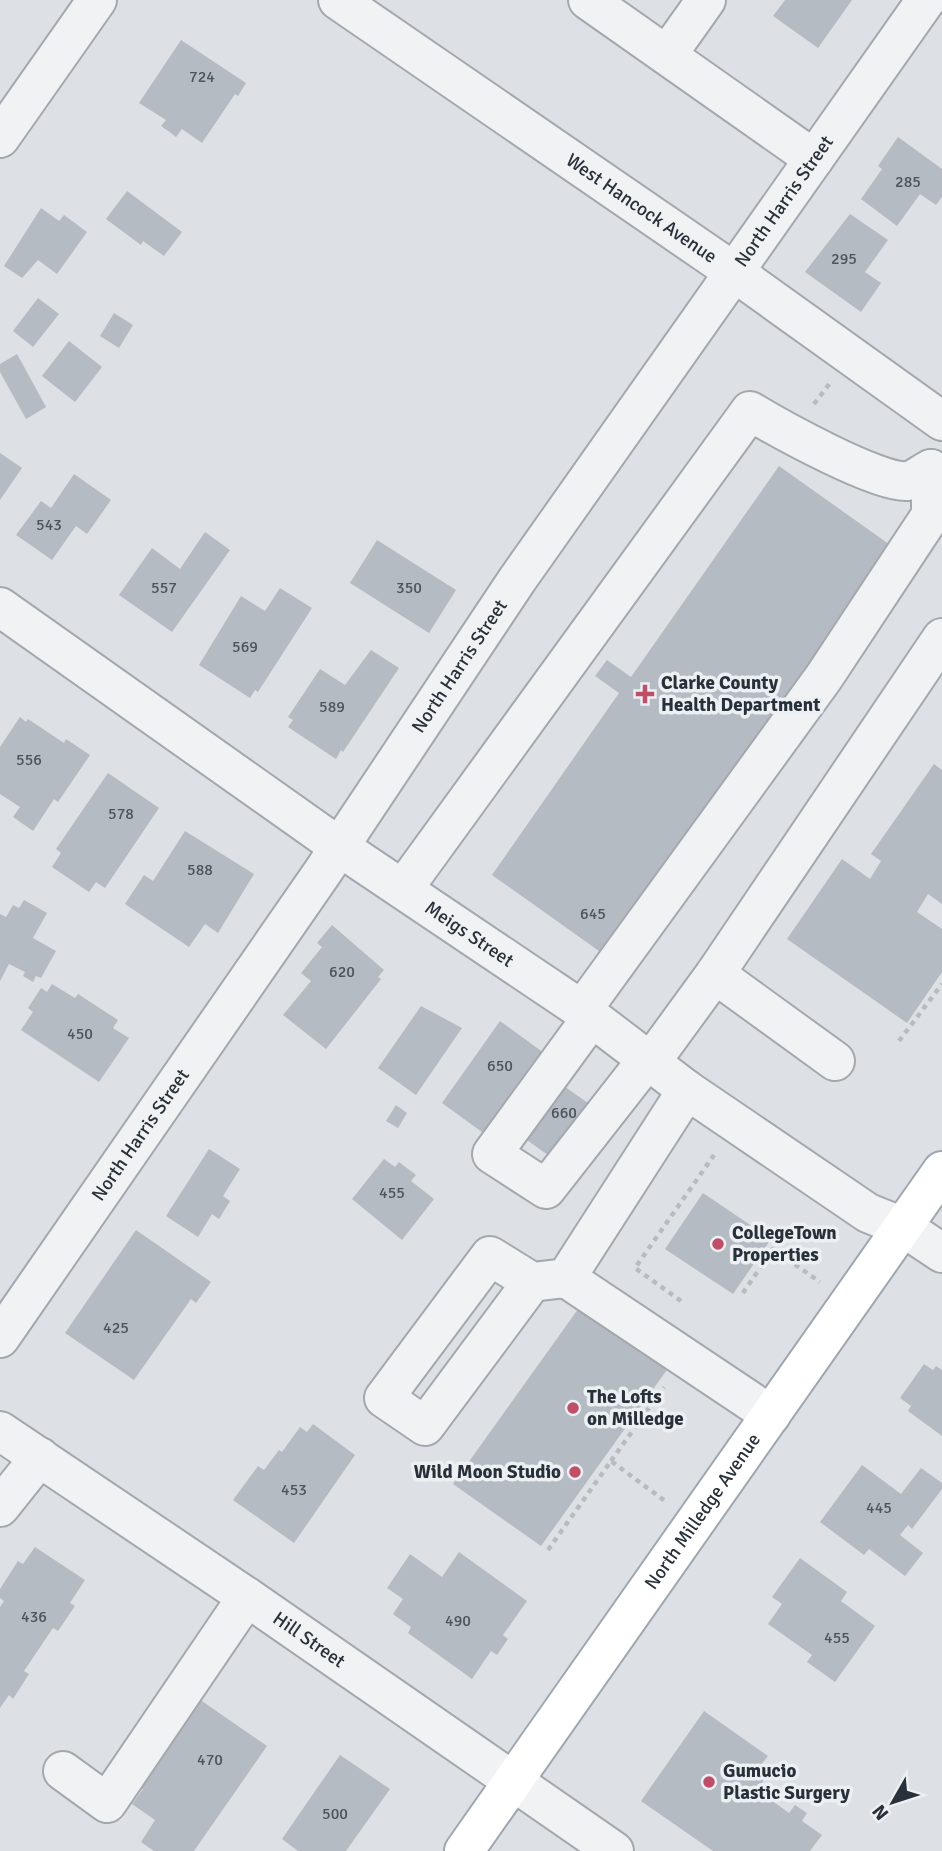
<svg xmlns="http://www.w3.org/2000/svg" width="942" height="1851" font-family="Signika,sans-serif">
  <rect width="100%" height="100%" fill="#dde1e6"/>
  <g fill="#b5bbc2">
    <polygon points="785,0 852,0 818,48 773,16"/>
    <polygon points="181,40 246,83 238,96 235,94 202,143 182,129 176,137 171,133 161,126 166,120 139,103"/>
    <polygon points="898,137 942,169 942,197 936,205 920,194 897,226 861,199 882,169 878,166"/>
    <polygon points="127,191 182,232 164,256 143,241 141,245 106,219"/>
    <polygon points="41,208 59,221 64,215 87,232 57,274 38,260 22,278 4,266"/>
    <polygon points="850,214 888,240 865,272 881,283 861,312 805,272"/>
    <polygon points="38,298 59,314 33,347 13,331"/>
    <polygon points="114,313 133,325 119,348 100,336"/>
    <polygon points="69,341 102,367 75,402 42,376"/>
    <polygon points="17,354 46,407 26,419 0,372 0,364"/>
    <polygon points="0,453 22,468 0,500"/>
    <polygon points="779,466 893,547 606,956 492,875 619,693 595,676 607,660 631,677"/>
    <polygon points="74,474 111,500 87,534 76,526 52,560 16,535 41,501 51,508"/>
    <polygon points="205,532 230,550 172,632 119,595 152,548 180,569"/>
    <polygon points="377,540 456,590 429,633 350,583"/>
    <polygon points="280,588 312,608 258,692 255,690 250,698 199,665 241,596 265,611"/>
    <polygon points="371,650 399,668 343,752 341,750 336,759 288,727 293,720 288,717 320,669 345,685"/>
    <polygon points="20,717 26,722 28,719 64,743 66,739 90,755 58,802 54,799 33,831 13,817 20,807 0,794 0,747"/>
    <polygon points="934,764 942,770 942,904 928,894 917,912 942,929 942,972 907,1023 787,939 842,859 870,879 881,861 871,854"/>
    <polygon points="108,773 159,808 105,888 96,882 89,892 52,867 61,853 56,849"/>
    <polygon points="185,831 254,874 218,933 205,924 189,947 125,904 144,875 153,881"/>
    <polygon points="24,900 47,913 33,938 56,951 41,978 36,976 33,982 23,976 25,972 9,964 0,981 0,914 6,917 13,905 19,908"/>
    <polygon points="332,925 384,970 378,977 381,979 326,1049 283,1015 311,981 301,973 322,947 317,943"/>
    <polygon points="52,984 75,998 78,994 118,1020 113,1028 129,1038 99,1082 21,1030 33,1012 28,1008 41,988 47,992"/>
    <polygon points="421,1006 462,1028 416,1095 378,1068"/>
    <polygon points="500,1021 544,1053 486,1135 442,1103"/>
    <polygon points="558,1082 598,1110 559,1163 520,1135"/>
    <polygon points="396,1105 407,1113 398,1128 386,1121"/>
    <polygon points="209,1149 240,1169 223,1196 230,1201 219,1219 212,1214 198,1237 166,1216"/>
    <polygon points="384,1159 395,1167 399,1162 416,1175 411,1181 434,1199 402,1240 352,1199"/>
    <polygon points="703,1193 771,1239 733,1294 665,1249"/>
    <polygon points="136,1230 211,1282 196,1303 191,1299 134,1380 65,1333"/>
    <polygon points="581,1305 669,1367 541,1546 453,1484"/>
    <polygon points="924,1364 933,1370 936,1366 942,1370 942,1436 908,1411 911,1406 900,1398"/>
    <polygon points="313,1424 355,1455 294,1543 233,1500 258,1466 264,1470 279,1450 282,1452 300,1427 307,1432"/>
    <polygon points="862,1465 901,1494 921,1468 942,1483 942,1489 912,1529 908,1525 900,1535 923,1553 905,1576 869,1549 864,1555 820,1522"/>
    <polygon points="35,1547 85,1580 70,1603 75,1606 58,1631 53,1628 24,1671 29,1674 13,1699 9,1695 0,1708 0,1607 4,1601 0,1598 0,1589 18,1561 23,1564"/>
    <polygon points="459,1552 527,1601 503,1635 508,1639 497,1655 491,1651 472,1679 408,1633 411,1627 393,1614 403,1599 387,1588 410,1554 442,1577"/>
    <polygon points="800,1558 847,1592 841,1601 875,1626 835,1682 807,1662 812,1655 768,1624 782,1604 772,1597"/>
    <polygon points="199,1699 267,1746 194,1851 154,1851 141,1842 155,1820 132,1804 143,1789 139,1787"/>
    <polygon points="704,1711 768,1756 760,1766 769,1773 757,1790 789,1813 795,1805 807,1813 802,1821 822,1835 810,1851 713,1851 641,1801"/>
    <polygon points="340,1755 390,1789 346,1851 298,1851 282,1839"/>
  </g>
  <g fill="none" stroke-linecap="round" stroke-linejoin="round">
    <defs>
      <g id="minor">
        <path id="s1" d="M 338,0 L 734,272 L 942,421"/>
        <polyline points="588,0 814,159"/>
        <polyline points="667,55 706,0"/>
        <polyline points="0,138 97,0"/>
        <path id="s2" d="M 0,607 L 338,846 L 582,1010 L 687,1090 L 868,1213 L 903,1227 L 942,1253"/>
        <path d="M 403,889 L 750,411 C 778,428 879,484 907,481 C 915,480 924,472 931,469"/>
        <polyline points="715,974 835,1061"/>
        <polyline points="582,1010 824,677 931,515 931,469"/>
        <polyline points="592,1017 492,1154 546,1189 647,1060"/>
        <polyline points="650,1063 715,974 942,638"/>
        <polyline points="566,1278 771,1415"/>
        <polyline points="532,1282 425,1426 384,1398 490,1256 532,1282 566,1278 687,1090"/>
        <path id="s3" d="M 0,1338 L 322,873 L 517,580 L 926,0"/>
        <path id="s4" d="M 0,1431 L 247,1597 L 614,1851"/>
        <polyline points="0,1507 40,1457"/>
        <polyline points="63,1771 107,1803 247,1597"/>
      </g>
      <g id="major">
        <path id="s5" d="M 464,1851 L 942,1171"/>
      </g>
    </defs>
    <use href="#minor" stroke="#a3a8af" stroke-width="42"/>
    <use href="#major" stroke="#9ea7b0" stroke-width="42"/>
    <g stroke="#b8bcc0" stroke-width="4.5" stroke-dasharray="5 5" stroke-linecap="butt">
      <polyline points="814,404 830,383"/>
      <polyline points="899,1041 942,984"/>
      <polyline points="743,1293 773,1249 820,1282"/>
      <polyline points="681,1301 635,1268 714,1155"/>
      <polyline points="611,1461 664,1387"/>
      <polyline points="548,1550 611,1461 665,1501"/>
    </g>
    <use href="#minor" stroke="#f0f2f4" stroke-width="38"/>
    <use href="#major" stroke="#fff" stroke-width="38"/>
  </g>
  <g fill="#bf4e68" stroke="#ecf0f3" stroke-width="2.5">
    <path d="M641.5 683.5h7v7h7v7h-7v7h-7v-7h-7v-7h7z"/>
    <circle cx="718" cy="1244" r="7"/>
    <circle cx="573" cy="1408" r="7"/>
    <circle cx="575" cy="1472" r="7"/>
    <circle cx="709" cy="1782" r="7"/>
  </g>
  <g text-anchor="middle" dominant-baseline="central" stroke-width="7" stroke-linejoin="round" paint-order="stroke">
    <g font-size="16" fill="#4b535c">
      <text x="202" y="77">724</text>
      <text x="908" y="182">285</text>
      <text x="844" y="259">295</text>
      <text x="49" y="525">543</text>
      <text x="164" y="588">557</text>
      <text x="409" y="588">350</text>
      <text x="245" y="647">569</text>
      <text x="332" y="707">589</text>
      <text x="29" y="760">556</text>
      <text x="121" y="814">578</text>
      <text x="200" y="870">588</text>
      <text x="593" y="914">645</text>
      <text x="342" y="972">620</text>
      <text x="80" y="1034">450</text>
      <text x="500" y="1066">650</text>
      <text x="564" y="1113">660</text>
      <text x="392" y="1193">455</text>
      <text x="116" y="1328">425</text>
      <text x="294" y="1490">453</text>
      <text x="879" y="1508">445</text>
      <text x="34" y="1617">436</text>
      <text x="458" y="1621">490</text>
      <text x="837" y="1638">455</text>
      <text x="210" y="1760">470</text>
      <text x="335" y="1814">500</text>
    </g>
    <g font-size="19" fill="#28303a" stroke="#ecf0f3">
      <text stroke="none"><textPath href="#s3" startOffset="1381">North Harris Street</textPath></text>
      <text stroke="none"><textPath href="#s1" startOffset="368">West Hancock Avenue</textPath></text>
      <text stroke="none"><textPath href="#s3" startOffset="814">North Harris Street</textPath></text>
      <text stroke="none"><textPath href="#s2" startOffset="572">Meigs Street</textPath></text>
      <text stroke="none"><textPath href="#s3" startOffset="247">North Harris Street</textPath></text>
      <text stroke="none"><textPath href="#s5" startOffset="415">North Milledge Avenue</textPath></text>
      <text stroke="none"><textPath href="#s4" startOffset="373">Hill Street</textPath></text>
    </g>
    <g font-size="19" font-weight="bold" fill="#28303a" stroke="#ecf0f3" text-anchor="start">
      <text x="661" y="683">Clarke County<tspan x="661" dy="22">Health Department</tspan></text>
      <text x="732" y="1233">CollegeTown<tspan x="732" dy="22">Properties</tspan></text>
      <text x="587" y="1397">The Lofts<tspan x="587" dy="22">on Milledge</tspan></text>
      <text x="561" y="1472" text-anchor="end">Wild Moon Studio</text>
      <text x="723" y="1771">Gumucio<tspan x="723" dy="22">Plastic Surgery</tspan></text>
    </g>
  </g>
  <g transform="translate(893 1802) rotate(231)" stroke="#ecf0f3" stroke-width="5" paint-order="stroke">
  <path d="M0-5L12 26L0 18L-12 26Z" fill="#28303a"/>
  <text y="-10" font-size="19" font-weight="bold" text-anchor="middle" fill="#28303a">N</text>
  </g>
</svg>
